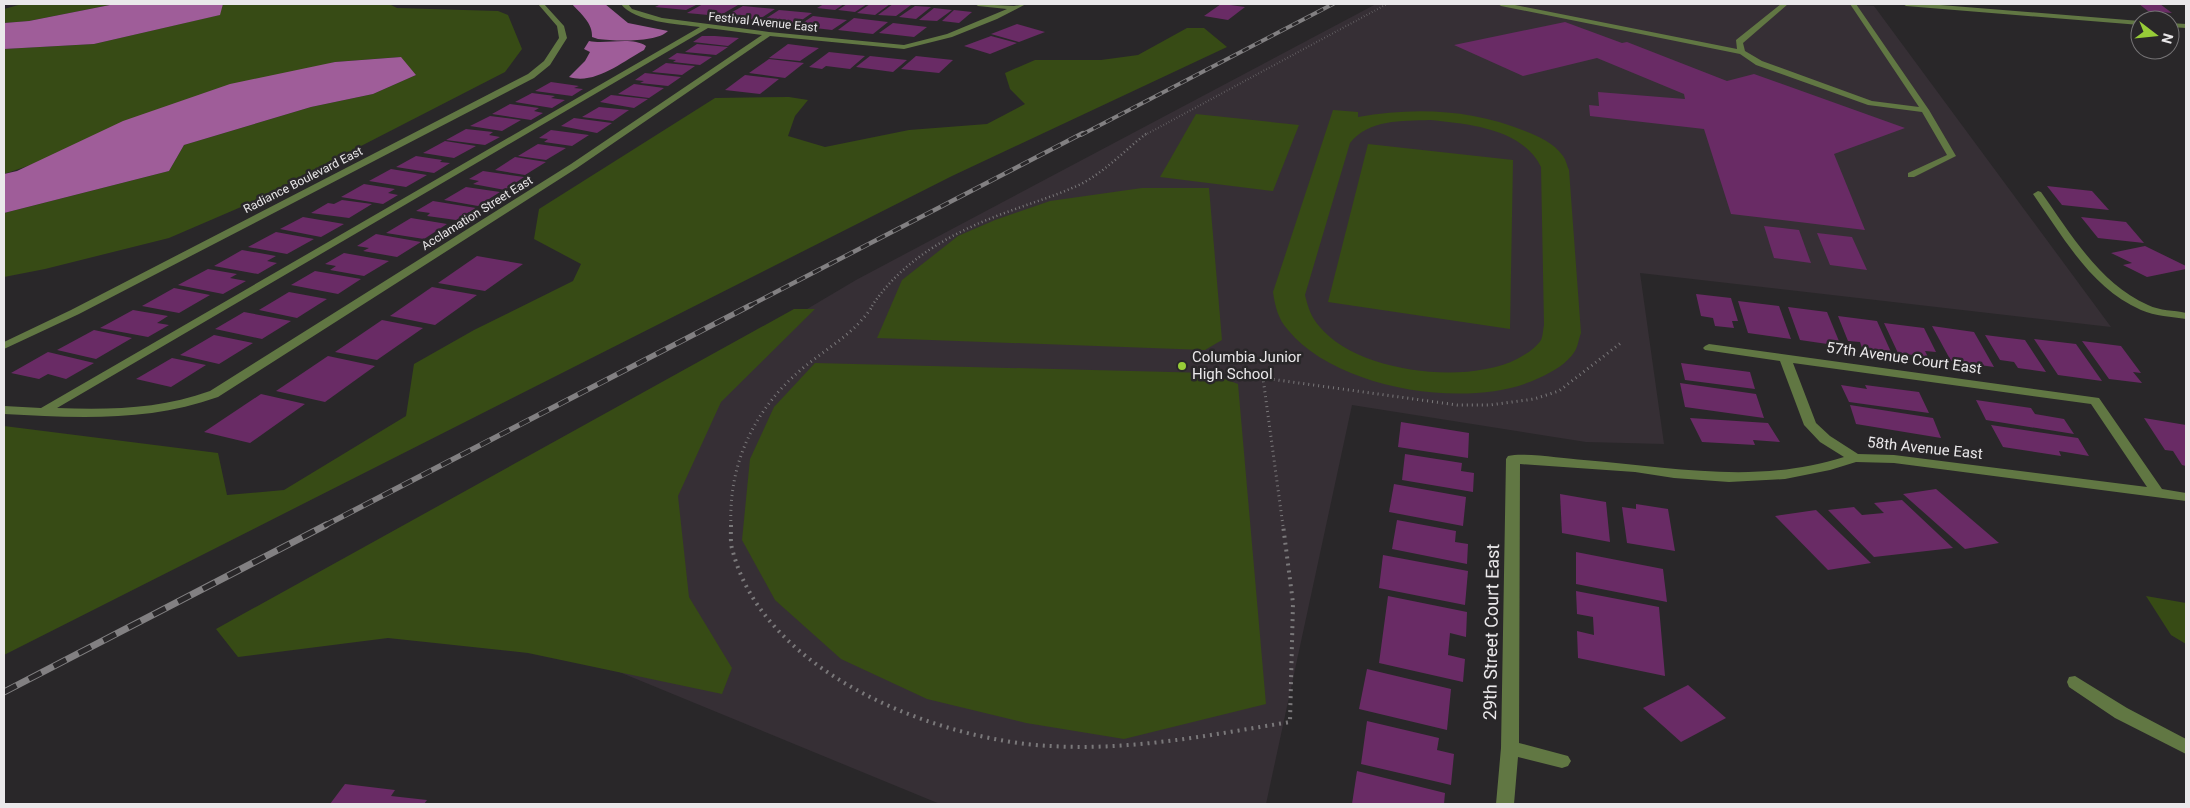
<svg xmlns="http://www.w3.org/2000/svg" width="2190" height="808" font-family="Roboto,sans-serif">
  <rect width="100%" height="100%" fill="#292729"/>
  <polygon fill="#362f35" points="1376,4 1841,4 1874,6 2111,327 1640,273 1664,444 1586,442 1352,405 1266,804 940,804 369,569 856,280"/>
  <g fill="#374b15" fill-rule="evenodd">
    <polygon points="22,4 115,4 29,21 4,23 4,9"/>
    <polygon points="223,4 389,4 397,8 498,11 508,15 522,49 505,72 248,204 169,238 45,269 4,277 4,213 169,171 184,145 311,107 373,94 416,75 400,57 335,62 4,174 4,49 94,44 219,15"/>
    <polygon points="1187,28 1204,28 1227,47 952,176 4,655 4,426 218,453 227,495 284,490 406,416 414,364 474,330 573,281 581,264 534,239 539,209 715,98 789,97 808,100 795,116 788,136 825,147 909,130 987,124 1025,104 1010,89 1005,73 1035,60 1101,60 1138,55"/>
    <path d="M 1333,110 L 1358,112 L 1358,117 C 1414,107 1471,109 1525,131 C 1538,136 1554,143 1563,156 C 1566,160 1567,166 1569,170 L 1581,333 C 1579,338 1578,346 1575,351 C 1567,364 1552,372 1539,378 C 1471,411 1337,390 1288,330 C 1278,319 1275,306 1273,292 ZM 1430,120 C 1468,124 1522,128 1541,167 L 1544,325 C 1543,329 1543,336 1541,340 C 1536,348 1525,355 1517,359 C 1466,385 1357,373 1319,326 C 1311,317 1308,307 1305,295 L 1350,143 C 1369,119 1402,121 1430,120 Z"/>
    <polygon points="1196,114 1299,125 1273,191 1160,177"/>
    <polygon points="1368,144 1513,160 1510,329 1328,302"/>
    <polygon points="1142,188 1209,188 1222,340 1205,350 877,338 902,280 958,236 995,220 1050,201"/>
    <polygon points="794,309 815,309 721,402 678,496 689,597 732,668 722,694 528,653 388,638 238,657 216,629"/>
    <polygon points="815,363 1209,373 1238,384 1266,704 1124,739 1026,723 927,699 841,659 775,600 742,540 750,459 774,407"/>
    <polygon points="2146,596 2186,603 2186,644 2171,635"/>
  </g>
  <g fill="#9f5d99">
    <polygon points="115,4 223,4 220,15 94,44 4,49 4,23 29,21"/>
    <path d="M 572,4 L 605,4 L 628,23 L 668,31 C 656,43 614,41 598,39 L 592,37 C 593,23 580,13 572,4 Z"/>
    <path d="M 589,41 C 606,45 631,36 646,46 L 644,50 C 622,62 595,85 569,77 L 585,61 L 590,52 L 584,49 Z"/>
    <polygon points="401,57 416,75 373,94 311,107 184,145 169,171 4,213 4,174 17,171 123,121 230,84 335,62"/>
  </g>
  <g fill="#692b65">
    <polygon points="661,4 698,4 686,10 655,7"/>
    <polygon points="703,4 724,4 738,5 719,16 687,13"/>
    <polygon points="824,4 844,4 835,10 817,8"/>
    <polygon points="847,4 867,4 855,12 838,10"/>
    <polygon points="870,4 890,4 875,15 857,13"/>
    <polygon points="893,4 911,5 896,16 878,15"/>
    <polygon points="1221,4 1223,4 1245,7 1228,20 1204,16"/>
    <polygon points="2139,4 2160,4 2172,13 2148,11"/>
    <polygon points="743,6 775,9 758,20 725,16"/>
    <polygon points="915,6 931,7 916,19 899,17"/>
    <polygon points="934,8 952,10 937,21 919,20"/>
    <polygon points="779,10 812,13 796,24 762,21"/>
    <polygon points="954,10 972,12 959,23 942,21"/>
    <polygon points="813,16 847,20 832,30 798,26"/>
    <polygon points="854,18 888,22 873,34 838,30"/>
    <polygon points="1565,22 1622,43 1627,42 1727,81 1754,74 1905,128 1834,154 1865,230 1731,214 1704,129 1590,116 1589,105 1599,106 1598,92 1685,99 1684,94 1597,58 1523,76 1454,45"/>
    <polygon points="893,23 927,27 914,37 879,33"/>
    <polygon points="1017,24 1045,32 1019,42 991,34"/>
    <polygon points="702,36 715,36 739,38 728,46 693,42"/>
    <polygon points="991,36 1017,43 990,54 964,46"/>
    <polygon points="697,44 728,47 716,55 685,52"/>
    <polygon points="788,44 819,48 800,61 769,58"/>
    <polygon points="829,52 865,56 850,69 826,66 822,69 809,67"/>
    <polygon points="677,53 712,57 700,65 673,62 676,60 668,59"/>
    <polygon points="870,56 907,60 893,72 856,67"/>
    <polygon points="916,56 953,60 939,73 901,69"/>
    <polygon points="769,59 804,63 785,78 749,73"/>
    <polygon points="666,63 695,66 682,75 652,72"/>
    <polygon points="645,73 681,77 668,86 640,83 644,81 635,80"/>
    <polygon points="745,75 779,79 760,94 725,90"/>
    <polygon points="551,82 579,86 574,88 583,89 572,96 535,91"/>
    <polygon points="634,84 664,88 649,98 618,94"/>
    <polygon points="532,93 555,96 551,98 565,100 552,108 515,102"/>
    <polygon points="611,95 648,99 634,108 600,102"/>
    <polygon points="510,104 539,108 534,111 543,113 531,120 492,114"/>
    <polygon points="599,107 629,110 613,121 582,117"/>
    <polygon points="490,116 521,120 502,131 470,126"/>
    <polygon points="574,118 612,123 597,133 561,126"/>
    <polygon points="466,129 493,132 489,135 500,137 485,145 446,140"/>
    <polygon points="551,130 589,135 572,146 544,142 548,139 539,138"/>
    <polygon points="445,141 476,146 454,158 423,153"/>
    <polygon points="538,144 566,148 546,160 518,156"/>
    <polygon points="416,156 442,160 440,162 450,163 434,173 396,167"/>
    <polygon points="515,157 546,162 525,175 495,170"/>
    <polygon points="391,169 427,175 406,187 369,181"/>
    <polygon points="483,171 524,177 505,190 473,184 479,181 469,179"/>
    <polygon points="364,184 395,189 388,193 398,195 383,204 341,197"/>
    <polygon points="2047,186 2092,191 2109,210 2062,205"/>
    <polygon points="466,187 500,192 478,206 444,200"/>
    <polygon points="342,200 372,204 349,218 311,213 328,203 334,204"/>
    <polygon points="433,201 476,208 456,220 427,216 430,213 416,211"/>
    <polygon points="303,217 344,224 321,237 280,229"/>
    <polygon points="2081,217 2126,222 2144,243 2098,238"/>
    <polygon points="411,218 447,224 424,239 386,233"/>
    <polygon points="1764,226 1799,230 1811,263 1774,258"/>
    <polygon points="276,232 314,239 287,254 248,247"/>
    <polygon points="1817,233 1852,237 1867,270 1830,265"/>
    <polygon points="376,234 421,242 397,257 363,251 369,248 357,246"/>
    <polygon points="2145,246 2186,266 2186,269 2147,277 2123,265 2132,263 2111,253"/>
    <polygon points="242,250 276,256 267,261 277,263 258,274 214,266"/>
    <polygon points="344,253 389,261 364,276 330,270 336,266 325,264"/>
    <polygon points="477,256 523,264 485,291 438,283"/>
    <polygon points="208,269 237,274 230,278 246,281 223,294 178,285"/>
    <polygon points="315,271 361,279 338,294 291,285"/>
    <polygon points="432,287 477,295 435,325 390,316"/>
    <polygon points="174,288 210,295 179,313 142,306"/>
    <polygon points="289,292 327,299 297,318 259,310"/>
    <polygon points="1696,294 1731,298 1738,321 1732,321 1734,328 1715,326 1713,318 1701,316"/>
    <polygon points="1738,301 1779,306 1791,339 1748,333"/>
    <polygon points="1788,307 1827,312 1841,346 1800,340"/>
    <polygon points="133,310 168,316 157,323 169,325 148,337 100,328"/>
    <polygon points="244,312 291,321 262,339 215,329"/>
    <polygon points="1838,316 1877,321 1891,352 1862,348 1860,342 1848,341"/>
    <polygon points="382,320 423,328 377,360 335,352"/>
    <polygon points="1884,323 1924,328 1936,352 1925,351 1928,357 1898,353"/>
    <polygon points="1932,326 1974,332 1994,367 1951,361"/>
    <polygon points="94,330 132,338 96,359 57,350"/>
    <polygon points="214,335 253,343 219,364 180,355"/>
    <polygon points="1985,335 2025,340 2046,372 2018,368 2014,362 2000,360"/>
    <polygon points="2034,339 2076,344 2102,381 2058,375"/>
    <polygon points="2082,341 2121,346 2141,373 2133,372 2142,383 2109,379"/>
    <polygon points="48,352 94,363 66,379 48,374 39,379 11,373"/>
    <polygon points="328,356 375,366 325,402 276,391"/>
    <polygon points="172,358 206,365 171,387 136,379"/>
    <polygon points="1681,363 1750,372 1755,389 1685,380"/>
    <polygon points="1680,383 1756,394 1764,418 1685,407"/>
    <polygon points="1841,385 1867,389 1865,385 1919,392 1929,413 1849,402"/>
    <polygon points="261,394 305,404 250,443 204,432"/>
    <polygon points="1976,400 2031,408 2035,414 2064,419 2074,434 1986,420"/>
    <polygon points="1850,405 1933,418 1941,438 1856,424"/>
    <polygon points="1690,418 1768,423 1780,442 1753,440 1755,445 1702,442"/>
    <polygon points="2144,418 2186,425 2186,466 2182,465 2173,451 2165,450"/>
    <polygon points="1401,422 1469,433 1468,458 1398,447"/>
    <polygon points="1991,425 2078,438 2089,456 2059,451 2061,456 2003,447"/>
    <polygon points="1405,454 1462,463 1461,471 1474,473 1473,492 1402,480"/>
    <polygon points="1394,484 1466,497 1463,526 1389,512"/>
    <polygon points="1936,489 1999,543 1965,549 1903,494"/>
    <polygon points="1560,494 1606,502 1610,542 1562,533"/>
    <polygon points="1902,500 1953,548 1874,557 1828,510 1854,507 1862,515 1884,513 1874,503"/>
    <polygon points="1636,504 1668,509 1675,551 1627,543 1622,507 1636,509"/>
    <polygon points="1816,510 1871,563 1828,570 1775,516"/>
    <polygon points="1397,520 1456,531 1455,542 1468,544 1467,564 1392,549"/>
    <polygon points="1576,552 1663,569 1667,602 1576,584"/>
    <polygon points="1383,555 1468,571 1465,605 1379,588"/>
    <polygon points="1576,591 1659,607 1665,676 1578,658 1577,631 1594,635 1593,617 1577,614"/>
    <polygon points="1388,596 1467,612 1466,637 1450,633 1448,655 1465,659 1463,682 1379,663"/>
    <polygon points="1367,669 1451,689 1447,730 1359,709"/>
    <polygon points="1688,685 1726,718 1681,742 1643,708"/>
    <polygon points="1367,721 1439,738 1437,750 1454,754 1451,785 1361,764"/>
    <polygon points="1357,771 1445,793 1444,804 1352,804"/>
    <polygon points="345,784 395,790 391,796 427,800 424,804 330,804"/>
  </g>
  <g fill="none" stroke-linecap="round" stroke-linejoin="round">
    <polyline stroke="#7a787a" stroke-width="2" stroke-dasharray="0.5 2.5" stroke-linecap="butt" points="1145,135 1387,4"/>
    <path stroke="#7a787a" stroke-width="2.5" stroke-dasharray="1 3" stroke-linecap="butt" d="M 872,306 C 903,258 957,230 1010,211 C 1034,202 1058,195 1081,184 C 1106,171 1125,150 1147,133"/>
    <g stroke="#7a787a" stroke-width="3" stroke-dasharray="1 4" stroke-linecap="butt">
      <path d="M 731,526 C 728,461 757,404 808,364 C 832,345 857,331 873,305"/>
      <polyline points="1283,526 1263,378 1457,405 1490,405 1534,399 1559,391 1622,342"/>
    </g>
    <path stroke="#7a787a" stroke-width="4" stroke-dasharray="2 5" stroke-linecap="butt" d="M 731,525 C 731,534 730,544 733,552 C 765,673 936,740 1050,746 C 1131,751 1210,735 1290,722 L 1293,603 L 1283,525"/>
    <g fill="#617743" fill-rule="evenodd">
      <polygon points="538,4 544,4 564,26 567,38 550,65 534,78 79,314 4,349 4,342 71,310 528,74 544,61 559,38 557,26"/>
      <path d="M 621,4 L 628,4 L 632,9 L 662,18 L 769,32 L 904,45 L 947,34 L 1007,9 L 978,6 L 975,4 L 1014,6 L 1026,4 L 997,19 L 952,37 L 904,49 L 770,36 L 577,168 L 218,397 C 149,422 76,418 4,414 L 4,406 L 41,408 L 700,27 C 678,24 634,22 621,4 ZM 708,28 L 762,35 L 571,164 L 210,391 C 160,409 110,410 57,408 Z"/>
      <polygon points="1498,4 1510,4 1737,49 1736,40 1781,4 1788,4 1743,43 1745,51 1762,61 1872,101 1919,107 1850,4 1856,4 1929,110 1956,156 1914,177 1908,177 1908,173 1947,155 1922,112 1868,105 1756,65 1740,54 1501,6"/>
      <polygon points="1903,4 1928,4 2140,21 2140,25 1906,6"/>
      <polygon points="2170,23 2186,24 2186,28 2170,27"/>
      <path d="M 2038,191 L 2041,192 C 2071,234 2099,283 2148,305 C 2160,311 2174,310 2186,313 L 2186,319 C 2172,317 2155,316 2141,310 C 2091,288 2063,237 2033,194 Z"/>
      <path d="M 1709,344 L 2099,398 L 2162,489 L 2186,493 L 2186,501 L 1894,463 L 1856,462 L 1830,470 L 1785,479 L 1729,482 L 1674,478 L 1635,472 L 1520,464 L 1519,743 L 1568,756 L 1571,761 L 1568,766 L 1562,768 L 1518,757 L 1514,804 L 1496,804 L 1501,748 L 1506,459 L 1508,456 C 1525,452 1565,459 1584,460 C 1674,467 1755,485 1844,457 L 1820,442 L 1804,425 L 1780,361 L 1705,350 L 1703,348 L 1705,346 ZM 1793,363 L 2091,404 L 2147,487 L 1894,455 L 1858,454 L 1830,436 L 1816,423 Z"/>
      <polygon points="2075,676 2127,708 2186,739 2186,754 2115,718 2069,687 2067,682 2069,677"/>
    </g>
    <defs>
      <polyline id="rail-far3" points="1081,135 1333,4"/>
      <polyline id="rail-far2" points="749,306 1083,133"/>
      <polyline id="rail-far1" points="324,526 751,305"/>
      <polyline id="rail" points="4,692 326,525"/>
    </defs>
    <use href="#rail-far3" stroke="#828082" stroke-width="4"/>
    <use href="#rail-far2" stroke="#828082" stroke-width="4.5"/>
    <use href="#rail-far1" stroke="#828082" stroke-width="5.5"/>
    <use href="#rail" stroke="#828082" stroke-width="7"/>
    <use href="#rail-far3" stroke="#292729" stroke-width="2.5" stroke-dasharray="7" stroke-linecap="butt"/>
    <use href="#rail-far2" stroke="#292729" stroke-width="3" stroke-dasharray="9" stroke-linecap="butt"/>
    <use href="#rail-far1" stroke="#292729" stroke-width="4" stroke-dasharray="11" stroke-linecap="butt"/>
    <use href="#rail" stroke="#292729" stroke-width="5" stroke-dasharray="14" stroke-linecap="butt"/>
  </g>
  <circle fill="#97cc38" stroke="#292729" stroke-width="2" cx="1182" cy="366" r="5"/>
  <g text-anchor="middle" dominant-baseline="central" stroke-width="5" stroke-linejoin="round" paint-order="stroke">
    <g font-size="12" fill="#eae8ea" stroke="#292729">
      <text transform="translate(763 22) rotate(6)">Festival Avenue East</text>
      <text transform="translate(303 180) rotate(-27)">Radiance Boulevard East</text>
      <text transform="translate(477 213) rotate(-32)">Acclamation Street East</text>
    </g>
    <g font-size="15" fill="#eae8ea" stroke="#292729" text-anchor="start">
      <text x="1192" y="357">Columbia Junior<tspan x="1192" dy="17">High School</tspan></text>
    </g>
    <g font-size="15" fill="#eae8ea" stroke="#292729">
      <text transform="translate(1904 358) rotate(8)">57th Avenue Court East</text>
      <text transform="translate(1925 448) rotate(6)">58th Avenue East</text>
    </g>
    <g font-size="18" fill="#eae8ea" stroke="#292729">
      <text transform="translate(1491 632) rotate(-89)">29th Street Court East</text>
    </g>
  </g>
  <rect width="2190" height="808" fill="none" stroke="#eae8ea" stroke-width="10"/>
  <g transform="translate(2155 35) rotate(106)"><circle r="24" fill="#292729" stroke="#767476"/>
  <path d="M0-4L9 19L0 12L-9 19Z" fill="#97cc38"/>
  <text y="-8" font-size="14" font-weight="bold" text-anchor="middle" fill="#eae8ea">N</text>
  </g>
</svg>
